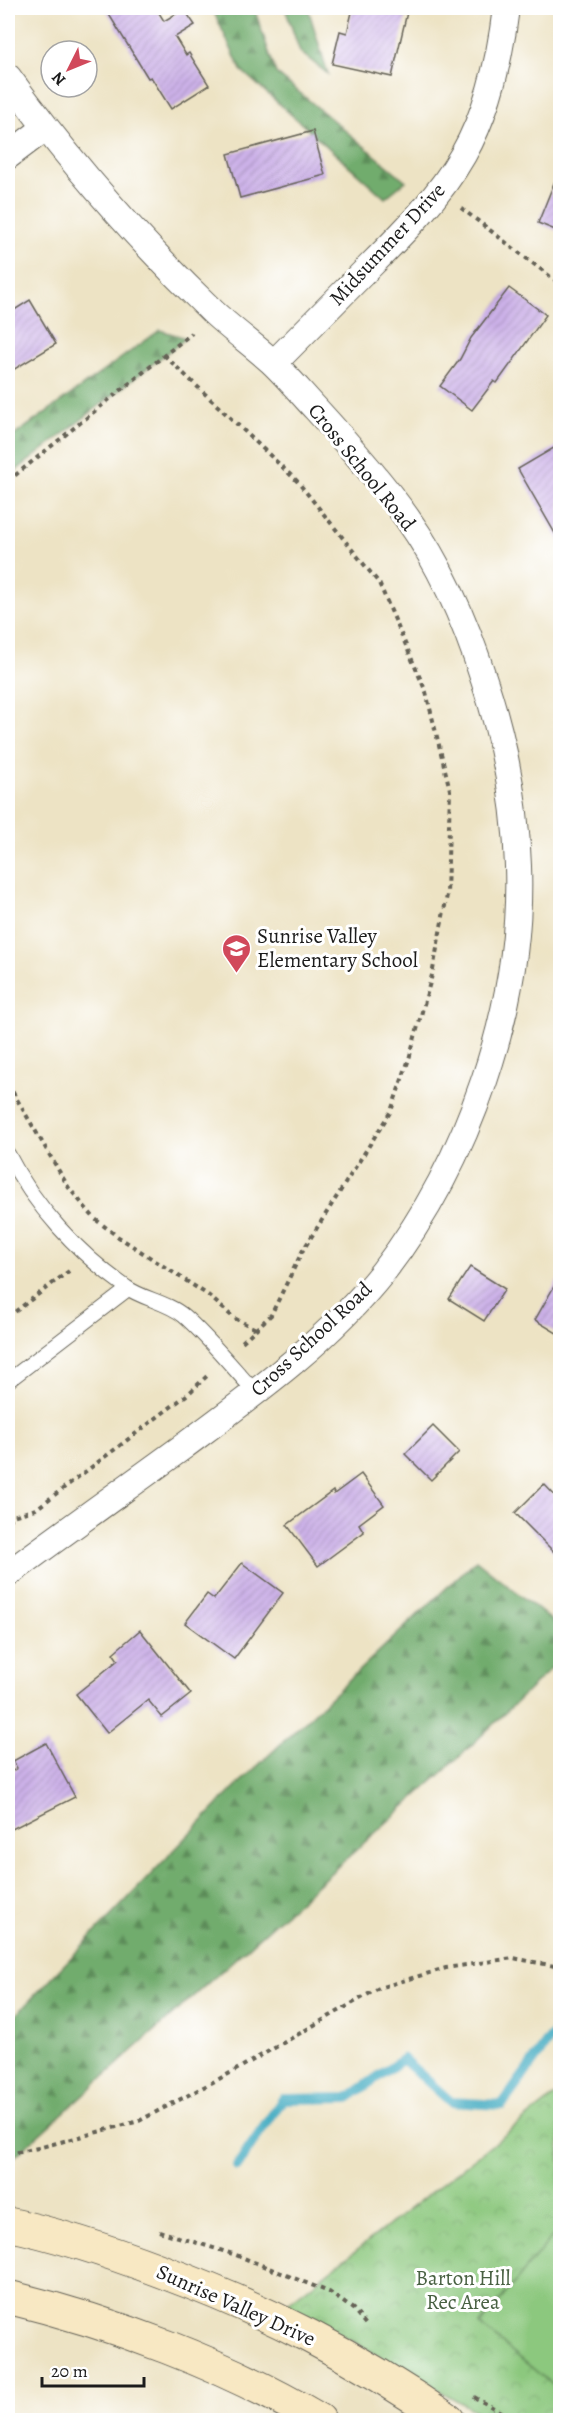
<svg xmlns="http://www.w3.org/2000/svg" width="568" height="2428" font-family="Alegreya,serif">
  <defs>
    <pattern id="forest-firs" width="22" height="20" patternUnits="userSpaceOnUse" patternTransform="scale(1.5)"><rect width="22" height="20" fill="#71ac6d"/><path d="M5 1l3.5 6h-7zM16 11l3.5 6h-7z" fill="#5c8b59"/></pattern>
    <pattern id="park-crowns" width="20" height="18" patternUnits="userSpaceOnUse" patternTransform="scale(1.5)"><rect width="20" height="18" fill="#8cc87e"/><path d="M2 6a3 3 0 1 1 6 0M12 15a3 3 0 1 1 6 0" fill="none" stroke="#78ab6c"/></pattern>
    <pattern id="building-hatch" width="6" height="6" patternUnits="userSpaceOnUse" patternTransform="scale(1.5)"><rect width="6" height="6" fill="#ccb1e8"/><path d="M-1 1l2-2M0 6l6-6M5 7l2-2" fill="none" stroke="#af98c6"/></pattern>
  </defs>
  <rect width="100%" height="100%" fill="#fff"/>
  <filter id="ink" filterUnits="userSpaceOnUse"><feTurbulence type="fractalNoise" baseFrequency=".0167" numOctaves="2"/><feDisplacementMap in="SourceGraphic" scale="12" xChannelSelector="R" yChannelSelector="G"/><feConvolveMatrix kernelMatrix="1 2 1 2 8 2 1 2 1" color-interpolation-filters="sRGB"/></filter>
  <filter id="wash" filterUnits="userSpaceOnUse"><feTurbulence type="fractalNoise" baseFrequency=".008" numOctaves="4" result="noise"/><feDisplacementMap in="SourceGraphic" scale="24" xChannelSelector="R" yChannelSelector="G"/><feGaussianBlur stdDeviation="1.35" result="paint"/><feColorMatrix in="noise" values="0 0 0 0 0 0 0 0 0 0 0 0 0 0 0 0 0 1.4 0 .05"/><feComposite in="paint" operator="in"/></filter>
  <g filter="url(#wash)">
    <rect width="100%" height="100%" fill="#ede3c4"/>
    <g fill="url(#forest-firs)" stroke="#466444" stroke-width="1.5">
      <polygon points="212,8 254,8 276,73 406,181 385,198 241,70"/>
      <polygon points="285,8 308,8 328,74 300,52"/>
      <polygon points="160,330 186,338 8,477 8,440"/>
      <polygon points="476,1560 560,1627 560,1660 453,1763 11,2160 8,2159 8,2023 233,1789"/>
    </g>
    <polygon fill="url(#park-crowns)" stroke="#54724d" stroke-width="1.5" points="560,2092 560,2420 491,2420 365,2348 283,2307"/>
    <polygon fill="#8cc87e" stroke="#54724d" stroke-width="1.5" points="560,2227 560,2391 480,2325"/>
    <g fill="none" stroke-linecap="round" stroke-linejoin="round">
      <polyline stroke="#42abc1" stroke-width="10" points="237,2166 283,2099 348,2098 403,2059 451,2102 502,2105 551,2037 560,2031"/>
    </g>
    <g id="blocks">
      <g fill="url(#building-hatch)">
        <polygon points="105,8 156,8 164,21 184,9 195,25 175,37 186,55 189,53 209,85 171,109 151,77 148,78"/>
        <polygon points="353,8 408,8 392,77 332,64 340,31 347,33"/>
        <polygon points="313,131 325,175 240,198 228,154"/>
        <polygon points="560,168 560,232 538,223"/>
        <polygon points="509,288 546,315 497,383 494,381 472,410 440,386 460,359 471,338"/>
        <polygon points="30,300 56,344 8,373 8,314"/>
        <polygon points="557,446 560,452 560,542 518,469"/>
        <polygon points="470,1267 505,1289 484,1321 449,1299"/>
        <polygon points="560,1276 560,1335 535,1320"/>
        <polygon points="433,1426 459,1452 431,1480 405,1454"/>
        <polygon points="361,1474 384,1505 359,1524 364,1532 318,1566 287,1525 333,1491 334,1494"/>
        <polygon points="544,1484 560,1501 560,1558 515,1513"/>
        <polygon points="242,1563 283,1593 234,1659 185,1623 207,1594 214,1599"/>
        <polygon points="140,1630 191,1694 162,1717 148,1700 107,1733 76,1694 118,1660 113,1653"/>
        <polygon points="46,1743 75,1797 8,1831 8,1774 17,1768 13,1761"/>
      </g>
    </g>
  </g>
  <g filter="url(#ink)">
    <use href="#blocks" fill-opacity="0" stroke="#656257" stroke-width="1.5"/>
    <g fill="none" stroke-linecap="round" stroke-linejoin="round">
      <defs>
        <g id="service">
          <path d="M 8,1154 C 34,1206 79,1254 126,1287 C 142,1299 168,1302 184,1316 C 209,1338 233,1368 256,1393"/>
          <polyline points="8,1381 128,1289"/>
        </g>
        <g id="minor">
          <path d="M 8,77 C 69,161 138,240 213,312 C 231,329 252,344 271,361 C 287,376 301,393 316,409 C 348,444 380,480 407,518 C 442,567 466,623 484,680 C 504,740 516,803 518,866 C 523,1006 468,1162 383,1272 C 328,1341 254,1394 184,1446 C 125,1489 66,1531 8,1574"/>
          <polyline points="8,156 45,128"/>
          <path d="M 274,363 C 306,331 338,298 370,266 C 404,232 439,197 463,155 C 489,110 500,58 506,8"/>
        </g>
        <g id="secondary">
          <path d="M 8,2224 C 60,2235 111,2252 161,2271 C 266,2310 356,2356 448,2420"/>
          <path d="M 8,2297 C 111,2322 227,2365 319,2420"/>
        </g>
      </defs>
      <use href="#service" stroke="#656257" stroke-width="16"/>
      <use href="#minor" stroke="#656257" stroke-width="28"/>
      <use href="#secondary" stroke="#656257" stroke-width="35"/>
      <g stroke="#656257" stroke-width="4" stroke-dasharray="4.5 4.5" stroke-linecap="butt">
        <polyline points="461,208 560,284"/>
        <polyline points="164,355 297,481 379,583 426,692 450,790 447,895 432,975 409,1059 391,1111 303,1250 271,1315 242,1342"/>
        <polyline points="8,481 192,333"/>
        <polyline points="8,1084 69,1188 95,1219 117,1236 208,1295 234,1318 256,1329"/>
        <polyline points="8,1317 69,1271"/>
        <polyline points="8,1509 13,1516"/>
        <polyline points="8,1521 13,1516 36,1509 188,1394 208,1375"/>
        <polyline points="8,2154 38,2148 139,2121 234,2071 379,1988 446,1968 513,1958 560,1967"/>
        <polyline points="159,2231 236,2255 329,2292 353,2309 367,2326"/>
        <polyline points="474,2397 515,2420"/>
      </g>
      <use href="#service" stroke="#fff" stroke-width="14"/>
      <use href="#minor" stroke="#fff" stroke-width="26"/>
      <use href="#secondary" stroke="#f8e8c3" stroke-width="33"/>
    </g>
  </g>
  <defs>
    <symbol id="school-pin" viewBox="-11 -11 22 30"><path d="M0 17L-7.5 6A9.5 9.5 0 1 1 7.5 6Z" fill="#d1495b" stroke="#fff"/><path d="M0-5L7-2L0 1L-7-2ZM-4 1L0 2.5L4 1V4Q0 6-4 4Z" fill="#fff"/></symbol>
  </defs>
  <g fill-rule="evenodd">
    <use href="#school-pin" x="220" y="932" width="33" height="45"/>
  </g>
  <g text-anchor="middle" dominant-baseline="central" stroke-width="6" stroke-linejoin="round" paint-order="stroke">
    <g font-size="21" fill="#1c1c1c" stroke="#fff">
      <text transform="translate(387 244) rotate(-47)">Midsummer Drive</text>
      <text transform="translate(362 467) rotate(51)">Cross School Road</text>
      <text transform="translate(311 1339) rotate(-43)">Cross School Road</text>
      <text transform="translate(236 2305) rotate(24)">Sunrise Valley Drive</text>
    </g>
    <g font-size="21" fill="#1c1c1c" stroke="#fff" text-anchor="start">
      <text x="257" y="936">Sunrise Valley<tspan x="257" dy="24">Elementary School</tspan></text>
    </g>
    <g font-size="21" fill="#496143" stroke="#fff">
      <text x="463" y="2278">Barton Hill<tspan x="463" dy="24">Rec Area</tspan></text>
    </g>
  </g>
  <rect width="568" height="2428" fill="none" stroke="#fff" stroke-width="30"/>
  <g transform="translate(69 69) rotate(227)"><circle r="28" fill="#ffffff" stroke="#a4a4a4" stroke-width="1.5"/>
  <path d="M0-4.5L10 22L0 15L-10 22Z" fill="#d1495b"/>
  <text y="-9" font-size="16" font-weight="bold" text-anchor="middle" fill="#1c1c1c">N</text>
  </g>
  <path d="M42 2377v9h102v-9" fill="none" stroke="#1c1c1c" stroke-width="3"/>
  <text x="51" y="2377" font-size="18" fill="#1c1c1c" stroke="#ffffff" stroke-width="4.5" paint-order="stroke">20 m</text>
</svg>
